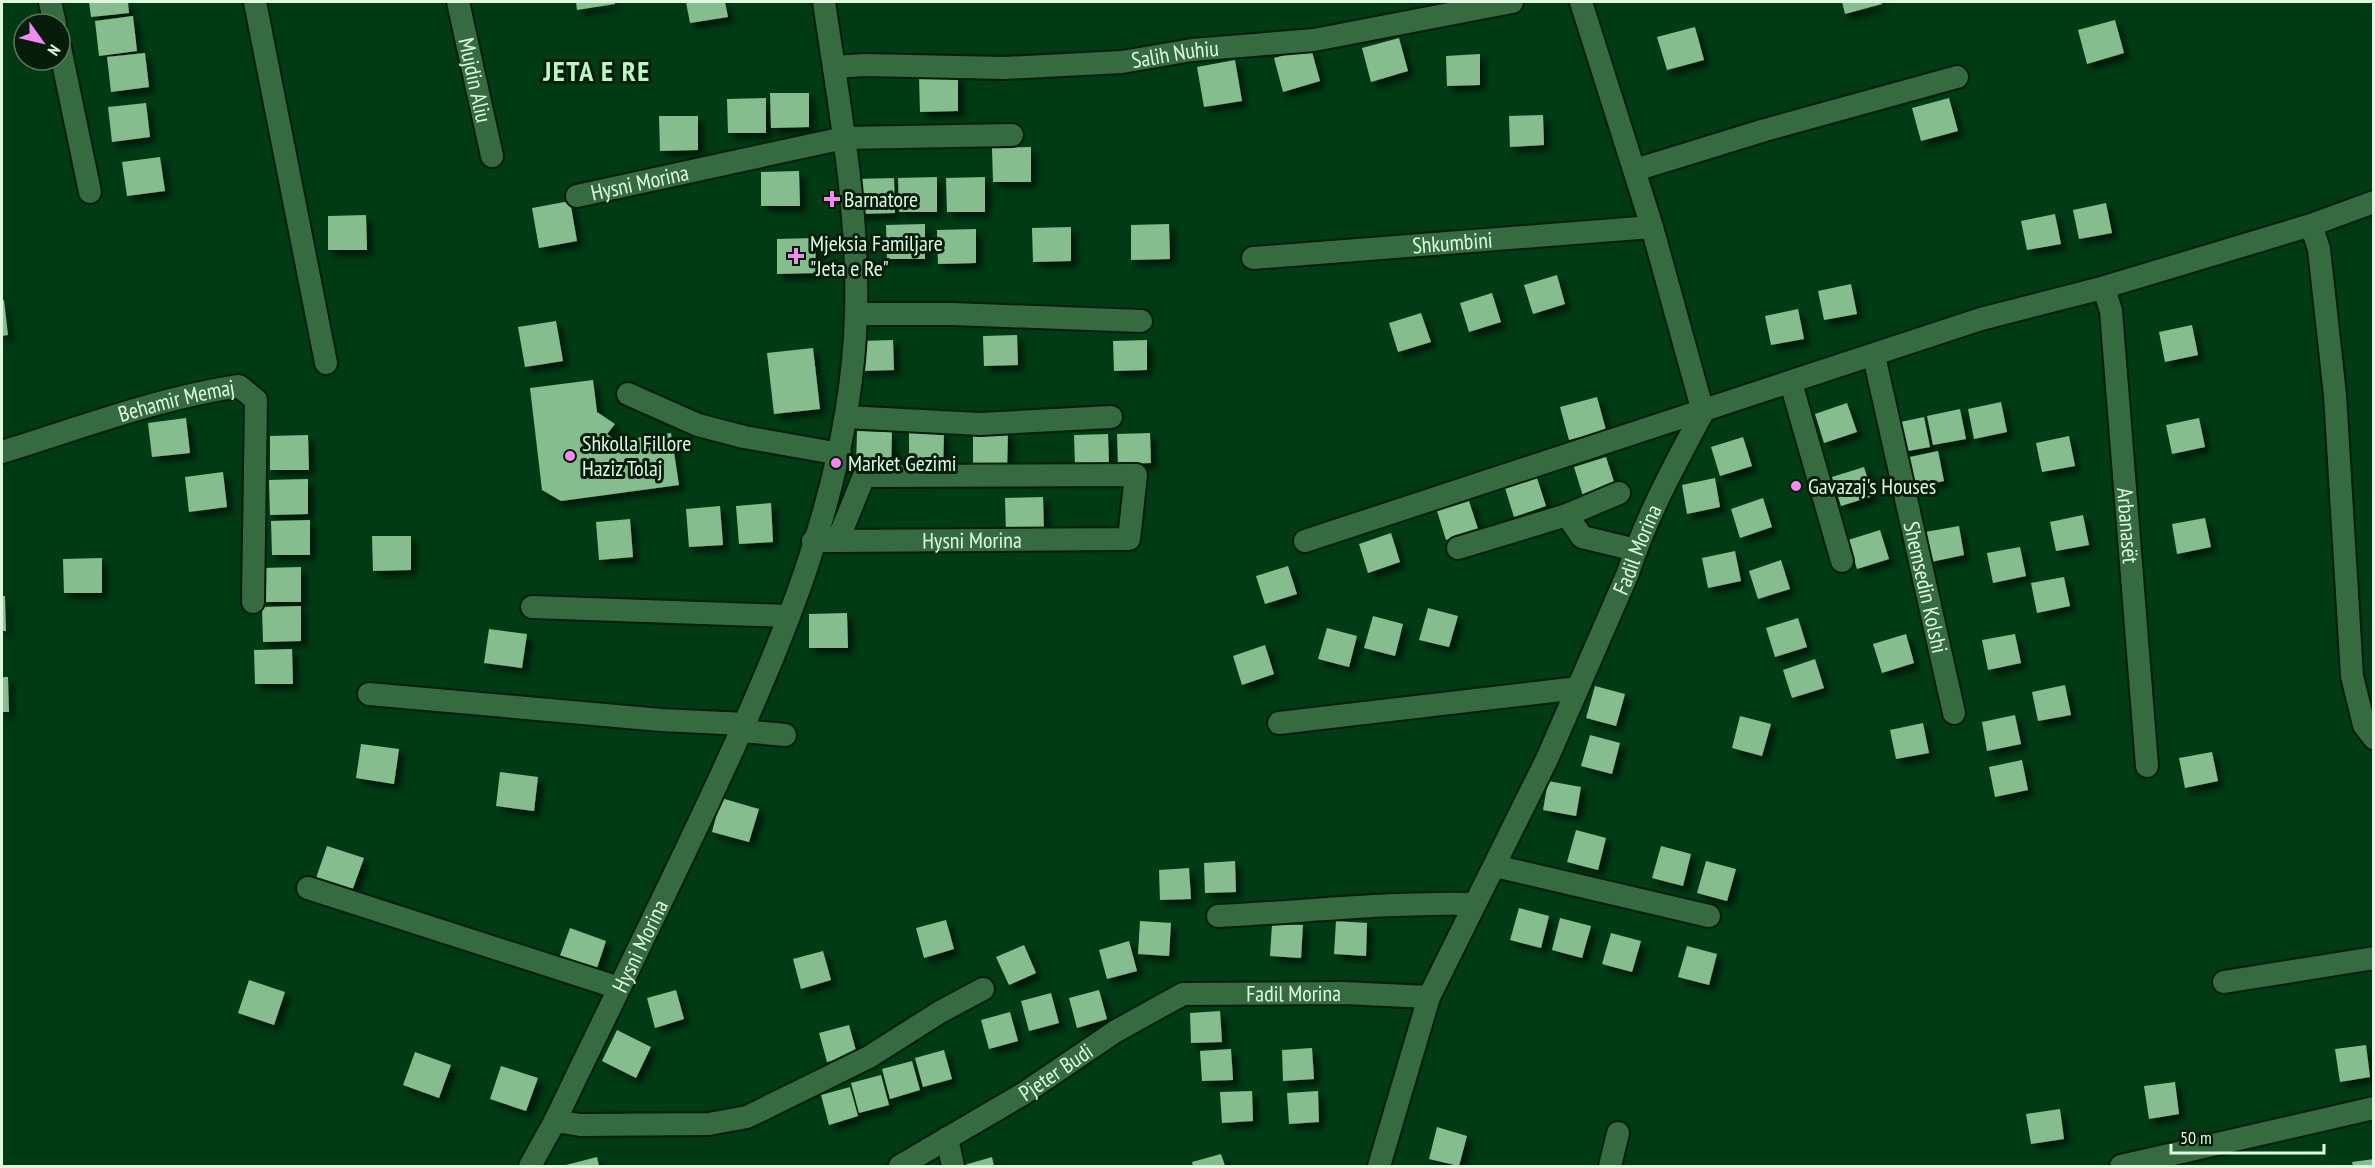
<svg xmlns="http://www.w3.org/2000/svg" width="2375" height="1168" font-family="'PT Sans Narrow',sans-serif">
  <defs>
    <filter id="shadow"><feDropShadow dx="5.5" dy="5.5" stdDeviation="3" flood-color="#0009"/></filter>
  </defs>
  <rect width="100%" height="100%" fill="#003b14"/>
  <g fill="#86bd8f" filter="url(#shadow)">
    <polygon points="89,2 128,2 129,13 91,17"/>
    <polygon points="576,2 615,2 615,4 577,10"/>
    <polygon points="686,2 725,2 728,17 690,23"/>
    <polygon points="1842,2 1882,2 1882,4 1845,14"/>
    <polygon points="133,16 137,51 99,56 95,21"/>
    <polygon points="2115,20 2124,53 2087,64 2078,30"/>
    <polygon points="1695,27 1704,60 1667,70 1657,37"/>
    <polygon points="1399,38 1408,71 1371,82 1362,48"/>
    <polygon points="1311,48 1320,81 1283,92 1274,58"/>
    <polygon points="145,53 149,87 111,92 107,57"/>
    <polygon points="1480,54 1480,85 1447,86 1446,56"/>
    <polygon points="1235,60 1242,101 1204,107 1197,67"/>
    <polygon points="958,76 958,111 920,112 919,77"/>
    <polygon points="770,93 809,93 809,127 771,128"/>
    <polygon points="766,98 766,133 728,133 727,99"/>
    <polygon points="1949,98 1958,131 1921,141 1912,108"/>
    <polygon points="146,103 150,137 112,142 108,107"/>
    <polygon points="1543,115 1544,145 1510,147 1509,116"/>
    <polygon points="659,116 698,116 698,150 660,151"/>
    <polygon points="1031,147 1031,182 993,182 992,148"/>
    <polygon points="160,157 165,191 127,196 122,162"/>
    <polygon points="799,171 800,206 761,206 761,172"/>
    <polygon points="937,177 937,212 899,212 898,178"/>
    <polygon points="985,177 985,212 947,212 946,178"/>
    <polygon points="894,178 895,213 857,214 856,179"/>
    <polygon points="570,201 577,241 539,248 532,208"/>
    <polygon points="2106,203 2112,233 2079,239 2073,210"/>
    <polygon points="2055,214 2061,244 2027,250 2021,221"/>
    <polygon points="366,215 367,250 328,250 328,216"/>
    <polygon points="925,224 925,259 887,259 886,225"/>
    <polygon points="1169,224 1170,259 1131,260 1131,225"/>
    <polygon points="1071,227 1071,261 1033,262 1032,228"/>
    <polygon points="976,229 976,263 938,264 937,230"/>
    <polygon points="815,238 816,273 777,274 777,239"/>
    <polygon points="1557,275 1565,304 1533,314 1524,285"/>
    <polygon points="1851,284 1857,314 1824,320 1818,291"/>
    <polygon points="1492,293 1501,322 1469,332 1460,303"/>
    <polygon points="4,300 8,335 2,336 2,301"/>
    <polygon points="1798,309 1804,339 1771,345 1765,316"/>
    <polygon points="1421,313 1431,342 1398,352 1389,323"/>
    <polygon points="556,321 563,361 525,367 518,327"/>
    <polygon points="2192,325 2198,355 2165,362 2159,332"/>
    <polygon points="1017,335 1018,365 984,366 983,336"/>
    <polygon points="893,340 894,370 861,371 860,341"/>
    <polygon points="1147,340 1147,370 1114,371 1113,341"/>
    <polygon points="813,348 820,409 774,414 767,353"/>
    <polygon points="593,380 597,412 615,424 607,434 616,441 671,433 679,485 561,501 542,490 530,388"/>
    <polygon points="1597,397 1606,430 1569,440 1560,407"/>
    <polygon points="2001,402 2007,432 1974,439 1968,409"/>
    <polygon points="1847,403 1857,432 1824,443 1815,414"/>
    <polygon points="1960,409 1966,439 1933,445 1927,416"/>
    <polygon points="1924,417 1930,447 1897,453 1891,424"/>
    <polygon points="186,418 190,453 152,457 148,423"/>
    <polygon points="2199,418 2205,447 2172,454 2166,425"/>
    <polygon points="857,431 892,432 891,470 856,470"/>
    <polygon points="973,431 1008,432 1007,470 973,470"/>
    <polygon points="909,432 944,433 943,471 909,471"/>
    <polygon points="1150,433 1151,463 1118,464 1117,434"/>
    <polygon points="1108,434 1109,464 1075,465 1074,435"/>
    <polygon points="308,435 309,470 270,470 270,436"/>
    <polygon points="2069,436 2075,466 2042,472 2036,443"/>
    <polygon points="1743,437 1752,466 1720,476 1711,447"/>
    <polygon points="1938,451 1944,481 1911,488 1905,458"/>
    <polygon points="1606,457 1615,485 1583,496 1574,467"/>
    <polygon points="1864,467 1873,496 1841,506 1832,477"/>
    <polygon points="223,472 227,507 189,512 185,477"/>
    <polygon points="1537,478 1546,506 1514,517 1505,488"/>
    <polygon points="1715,478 1720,507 1687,514 1682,485"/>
    <polygon points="308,479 308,514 270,515 269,480"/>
    <polygon points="1043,497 1044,532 1006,532 1005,498"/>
    <polygon points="1763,498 1772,527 1740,538 1731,509"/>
    <polygon points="1469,501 1478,529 1446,540 1437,511"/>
    <polygon points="771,503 773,542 739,544 736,506"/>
    <polygon points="720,506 723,545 689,547 686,509"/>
    <polygon points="2083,515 2089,545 2056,551 2050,522"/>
    <polygon points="2205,518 2211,547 2177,554 2172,524"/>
    <polygon points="630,519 633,557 599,560 596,522"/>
    <polygon points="310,520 310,555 272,555 271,521"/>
    <polygon points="1959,526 1964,555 1931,562 1925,532"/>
    <polygon points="1880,530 1889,559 1857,569 1848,540"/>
    <polygon points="1391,533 1400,562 1368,573 1359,544"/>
    <polygon points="372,536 411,536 411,570 373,571"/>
    <polygon points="2020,547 2026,576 1993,583 1987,553"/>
    <polygon points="1735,551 1741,581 1708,588 1702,558"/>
    <polygon points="102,558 102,593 64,593 63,559"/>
    <polygon points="1781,560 1790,589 1758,599 1749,571"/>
    <polygon points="1288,566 1297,594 1265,604 1256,576"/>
    <polygon points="301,567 301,602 263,602 262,568"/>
    <polygon points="2064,577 2070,606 2037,613 2031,583"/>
    <polygon points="2,596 5,596 6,631 2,631"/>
    <polygon points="301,606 301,641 263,642 262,607"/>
    <polygon points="1428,608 1458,616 1449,647 1419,640"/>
    <polygon points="847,613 848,648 809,648 809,614"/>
    <polygon points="1373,616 1403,624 1395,656 1364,648"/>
    <polygon points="1798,618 1807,647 1775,657 1766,628"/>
    <polygon points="1327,628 1357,636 1349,667 1318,659"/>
    <polygon points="489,629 527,634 522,668 484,663"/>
    <polygon points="1906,634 1914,663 1882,673 1873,644"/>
    <polygon points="2015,634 2021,663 1988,670 1982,640"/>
    <polygon points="1265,645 1274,674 1242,685 1233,656"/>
    <polygon points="292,649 293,684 255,684 254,650"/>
    <polygon points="1815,659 1824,688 1792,698 1783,670"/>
    <polygon points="2,677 8,677 9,712 2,712"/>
    <polygon points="2065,685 2071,715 2038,721 2032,692"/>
    <polygon points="1595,686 1625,694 1616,726 1586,718"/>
    <polygon points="2015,715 2021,744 1987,751 1982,722"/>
    <polygon points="1740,716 1771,724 1762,756 1732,748"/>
    <polygon points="1923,723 1929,753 1896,759 1890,730"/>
    <polygon points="1590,735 1620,743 1612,774 1581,766"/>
    <polygon points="361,744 399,749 394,784 356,778"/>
    <polygon points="2212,752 2218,781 2185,788 2179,758"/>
    <polygon points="2022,760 2028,790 1995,797 1989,767"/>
    <polygon points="500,772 538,777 534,811 496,806"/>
    <polygon points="1548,781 1581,787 1576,816 1543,810"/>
    <polygon points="721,798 759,809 749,842 712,832"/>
    <polygon points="1576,830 1606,838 1598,870 1567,862"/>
    <polygon points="327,846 364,858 352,891 316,878"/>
    <polygon points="1661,846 1691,854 1683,886 1652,878"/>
    <polygon points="1235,861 1236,892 1205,893 1204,863"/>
    <polygon points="1706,861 1736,869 1727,901 1697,893"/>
    <polygon points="1189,868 1191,899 1160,900 1159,870"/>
    <polygon points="1519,908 1549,916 1541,948 1510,940"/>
    <polygon points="1560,918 1591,926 1582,958 1552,950"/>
    <polygon points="946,920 954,949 924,958 916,928"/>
    <polygon points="1140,921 1171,923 1169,956 1138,954"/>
    <polygon points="1336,921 1367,923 1366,956 1334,954"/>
    <polygon points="1272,924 1303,925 1301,958 1270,956"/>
    <polygon points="570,928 606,941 595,974 558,961"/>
    <polygon points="1611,933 1641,941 1632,972 1602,964"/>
    <polygon points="1129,941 1137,971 1107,979 1099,950"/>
    <polygon points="1024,945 1036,973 1009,985 996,957"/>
    <polygon points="1687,946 1717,954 1709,985 1678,977"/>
    <polygon points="823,951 831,980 801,989 793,959"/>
    <polygon points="249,980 285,992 274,1025 238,1013"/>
    <polygon points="676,990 684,1019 655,1028 647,998"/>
    <polygon points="1099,990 1107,1019 1077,1028 1069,998"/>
    <polygon points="1051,993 1059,1023 1029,1031 1021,1001"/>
    <polygon points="1220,1011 1222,1042 1191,1043 1190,1013"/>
    <polygon points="1010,1012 1018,1041 989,1049 981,1020"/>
    <polygon points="849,1025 857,1054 827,1062 819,1033"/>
    <polygon points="617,1030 651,1047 636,1078 602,1061"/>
    <polygon points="2366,1045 2370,1077 2340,1082 2335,1049"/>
    <polygon points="1312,1048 1314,1079 1283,1081 1282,1050"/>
    <polygon points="1231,1049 1233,1080 1202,1081 1200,1051"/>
    <polygon points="944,1050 952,1079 923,1087 915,1058"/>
    <polygon points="415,1052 451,1065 439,1098 403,1085"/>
    <polygon points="912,1061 920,1090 890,1099 882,1069"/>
    <polygon points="501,1066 538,1078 526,1111 490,1099"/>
    <polygon points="881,1075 889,1105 859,1113 851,1083"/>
    <polygon points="2175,1082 2179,1114 2149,1119 2144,1086"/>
    <polygon points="850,1087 858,1116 829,1125 821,1095"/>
    <polygon points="1252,1091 1253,1121 1222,1123 1220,1092"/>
    <polygon points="1318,1091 1319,1122 1289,1124 1287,1093"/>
    <polygon points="2060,1109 2064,1139 2031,1144 2026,1114"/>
    <polygon points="1437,1127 1467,1136 1459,1166 1429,1159"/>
    <polygon points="1221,1154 1225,1166 1193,1166 1192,1162"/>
    <polygon points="597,1157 599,1166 562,1166"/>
    <polygon points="992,1157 994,1166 961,1166"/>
    <polygon points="2374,1159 2374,1166 2353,1166 2352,1162"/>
  </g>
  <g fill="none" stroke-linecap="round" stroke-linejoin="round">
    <defs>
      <g id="minor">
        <polyline points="50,2 55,24"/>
        <polyline points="255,2 326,363"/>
        <path id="s1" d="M 458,2 L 492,156"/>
        <polyline points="1581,2 1652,227 1703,412"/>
        <polyline points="60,48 90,192"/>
        <path id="s2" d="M 834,67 L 865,65 L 1004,68 L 1122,62 L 1192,50 L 1314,40 L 1512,2"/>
        <polyline points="1635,170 1765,130 1957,77"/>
        <path id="s3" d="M 577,196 L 844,138 L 1012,135"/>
        <polyline points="2311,225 2319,249 2335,395 2352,676 2364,725 2374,738"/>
        <path id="s4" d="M 1253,258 L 1652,227"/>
        <path id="s5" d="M 2098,289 L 2106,295 L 2111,311 L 2147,766"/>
        <polyline points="856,314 953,314 1141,321"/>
        <path id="s6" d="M 1874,356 L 1954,713"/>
        <polyline points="1791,383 1842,561"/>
        <polyline points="628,394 698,425 744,437 840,454"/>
        <polyline points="846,417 980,424 1111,417"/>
        <path id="s7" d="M 2,452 C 80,428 158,398 239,386 L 256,400 L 253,602"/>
        <polyline points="1567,515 1582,537 1636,550"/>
        <path id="s8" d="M 813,541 L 834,541 L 1129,539 L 1136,475 L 864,476 L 842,530 L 834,541"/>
        <polyline points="1305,541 1981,319 2098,289 2218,253 2311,225 2374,202"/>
        <polyline points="1458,548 1567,515 1619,493"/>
        <polyline points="532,607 788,616"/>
        <polyline points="369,694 661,720 745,724"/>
        <polyline points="1279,723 1578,688"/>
        <polyline points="742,731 785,735"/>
        <polyline points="1495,866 1709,916"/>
        <polyline points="308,888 619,988"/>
        <path d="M 1218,916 C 1303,912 1389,902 1474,904"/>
        <polyline points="2224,982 2374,958"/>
        <polyline points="555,1121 580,1125 709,1124 747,1117 869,1057 940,1012 983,989"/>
        <polyline points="947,1138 953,1166"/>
        <path id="s9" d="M 530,1166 L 555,1121 C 604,1019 654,918 702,816 C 776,658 851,492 856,314 C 859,209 839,105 824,2"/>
        <path id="s10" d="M 900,1166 L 1023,1094 L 1116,1031 L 1183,994 L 1343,993 L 1429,997"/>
        <path id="s11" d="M 1379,1166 L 1429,997 L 1547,759 L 1628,573 C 1646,517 1675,464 1703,412"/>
        <polyline points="1610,1166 1618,1133"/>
        <polyline points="2121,1166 2374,1108"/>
      </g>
    </defs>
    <use href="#minor" stroke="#031e09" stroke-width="26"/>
    <use href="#minor" stroke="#366b41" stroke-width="22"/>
  </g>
  <g fill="#f589ef" stroke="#071d0c" stroke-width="2">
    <path d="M829 190h6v6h6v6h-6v6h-6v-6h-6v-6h6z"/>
    <path d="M793 247h6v6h6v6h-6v6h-6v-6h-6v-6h6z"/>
    <circle cx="570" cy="456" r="6"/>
    <circle cx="836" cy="463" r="6"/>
    <circle cx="1796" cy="486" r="6"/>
  </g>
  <g text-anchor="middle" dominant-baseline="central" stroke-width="6" stroke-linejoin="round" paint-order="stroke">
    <g font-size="22" fill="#ddfae1" stroke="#071d0c">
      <text stroke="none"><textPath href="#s2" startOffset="342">Salih Nuhiu</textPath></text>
      <text stroke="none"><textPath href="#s1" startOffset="80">Mujdin Aliu</textPath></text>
      <text stroke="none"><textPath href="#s3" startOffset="64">Hysni Morina</textPath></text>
      <text stroke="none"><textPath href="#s4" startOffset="200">Shkumbini</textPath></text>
      <text stroke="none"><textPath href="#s7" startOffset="182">Behamir Memaj</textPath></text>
      <text stroke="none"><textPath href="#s5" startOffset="242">Arbanasët</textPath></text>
      <text stroke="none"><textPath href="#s8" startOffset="159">Hysni Morina</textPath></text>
      <text stroke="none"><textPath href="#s11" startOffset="670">Fadil Morina</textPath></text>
      <text stroke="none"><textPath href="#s6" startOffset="237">Shemsedin Kolshi</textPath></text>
      <text stroke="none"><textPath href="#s9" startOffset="246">Hysni Morina</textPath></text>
      <text stroke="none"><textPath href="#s10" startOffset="442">Fadil Morina</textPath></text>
      <text stroke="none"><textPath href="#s10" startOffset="182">Pjeter Budi</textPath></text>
    </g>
    <g font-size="22" fill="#ddfae1" stroke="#071d0c" text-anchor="start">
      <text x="844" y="199">Barnatore</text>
      <text x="810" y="243">Mjeksia Familjare<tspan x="810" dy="25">"Jeta e Re"</tspan></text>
      <text x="582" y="443">Shkolla Fillore<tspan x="582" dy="25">Haziz Tolaj</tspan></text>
      <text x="848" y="463">Market Gezimi</text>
      <text x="1808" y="486">Gavazaj's Houses</text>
    </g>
    <g font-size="28" font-weight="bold" letter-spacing="1.5" fill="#bcf6c5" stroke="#071d0c">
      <text x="597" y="70">JETA E RE</text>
    </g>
  </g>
  <rect width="2375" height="1168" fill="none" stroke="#ddfae1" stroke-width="6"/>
  <g transform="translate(42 42) rotate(124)"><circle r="28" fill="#071d0c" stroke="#5d7561" stroke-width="1.5"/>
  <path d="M0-4.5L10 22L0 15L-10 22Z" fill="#f589ef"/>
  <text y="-9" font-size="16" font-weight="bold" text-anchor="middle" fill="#ddfae1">N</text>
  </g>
  <path d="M2171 1144v9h153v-9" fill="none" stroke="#ddfae1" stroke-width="3"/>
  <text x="2180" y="1144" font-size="18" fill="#ddfae1" stroke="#071d0c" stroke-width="4.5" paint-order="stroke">50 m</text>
</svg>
